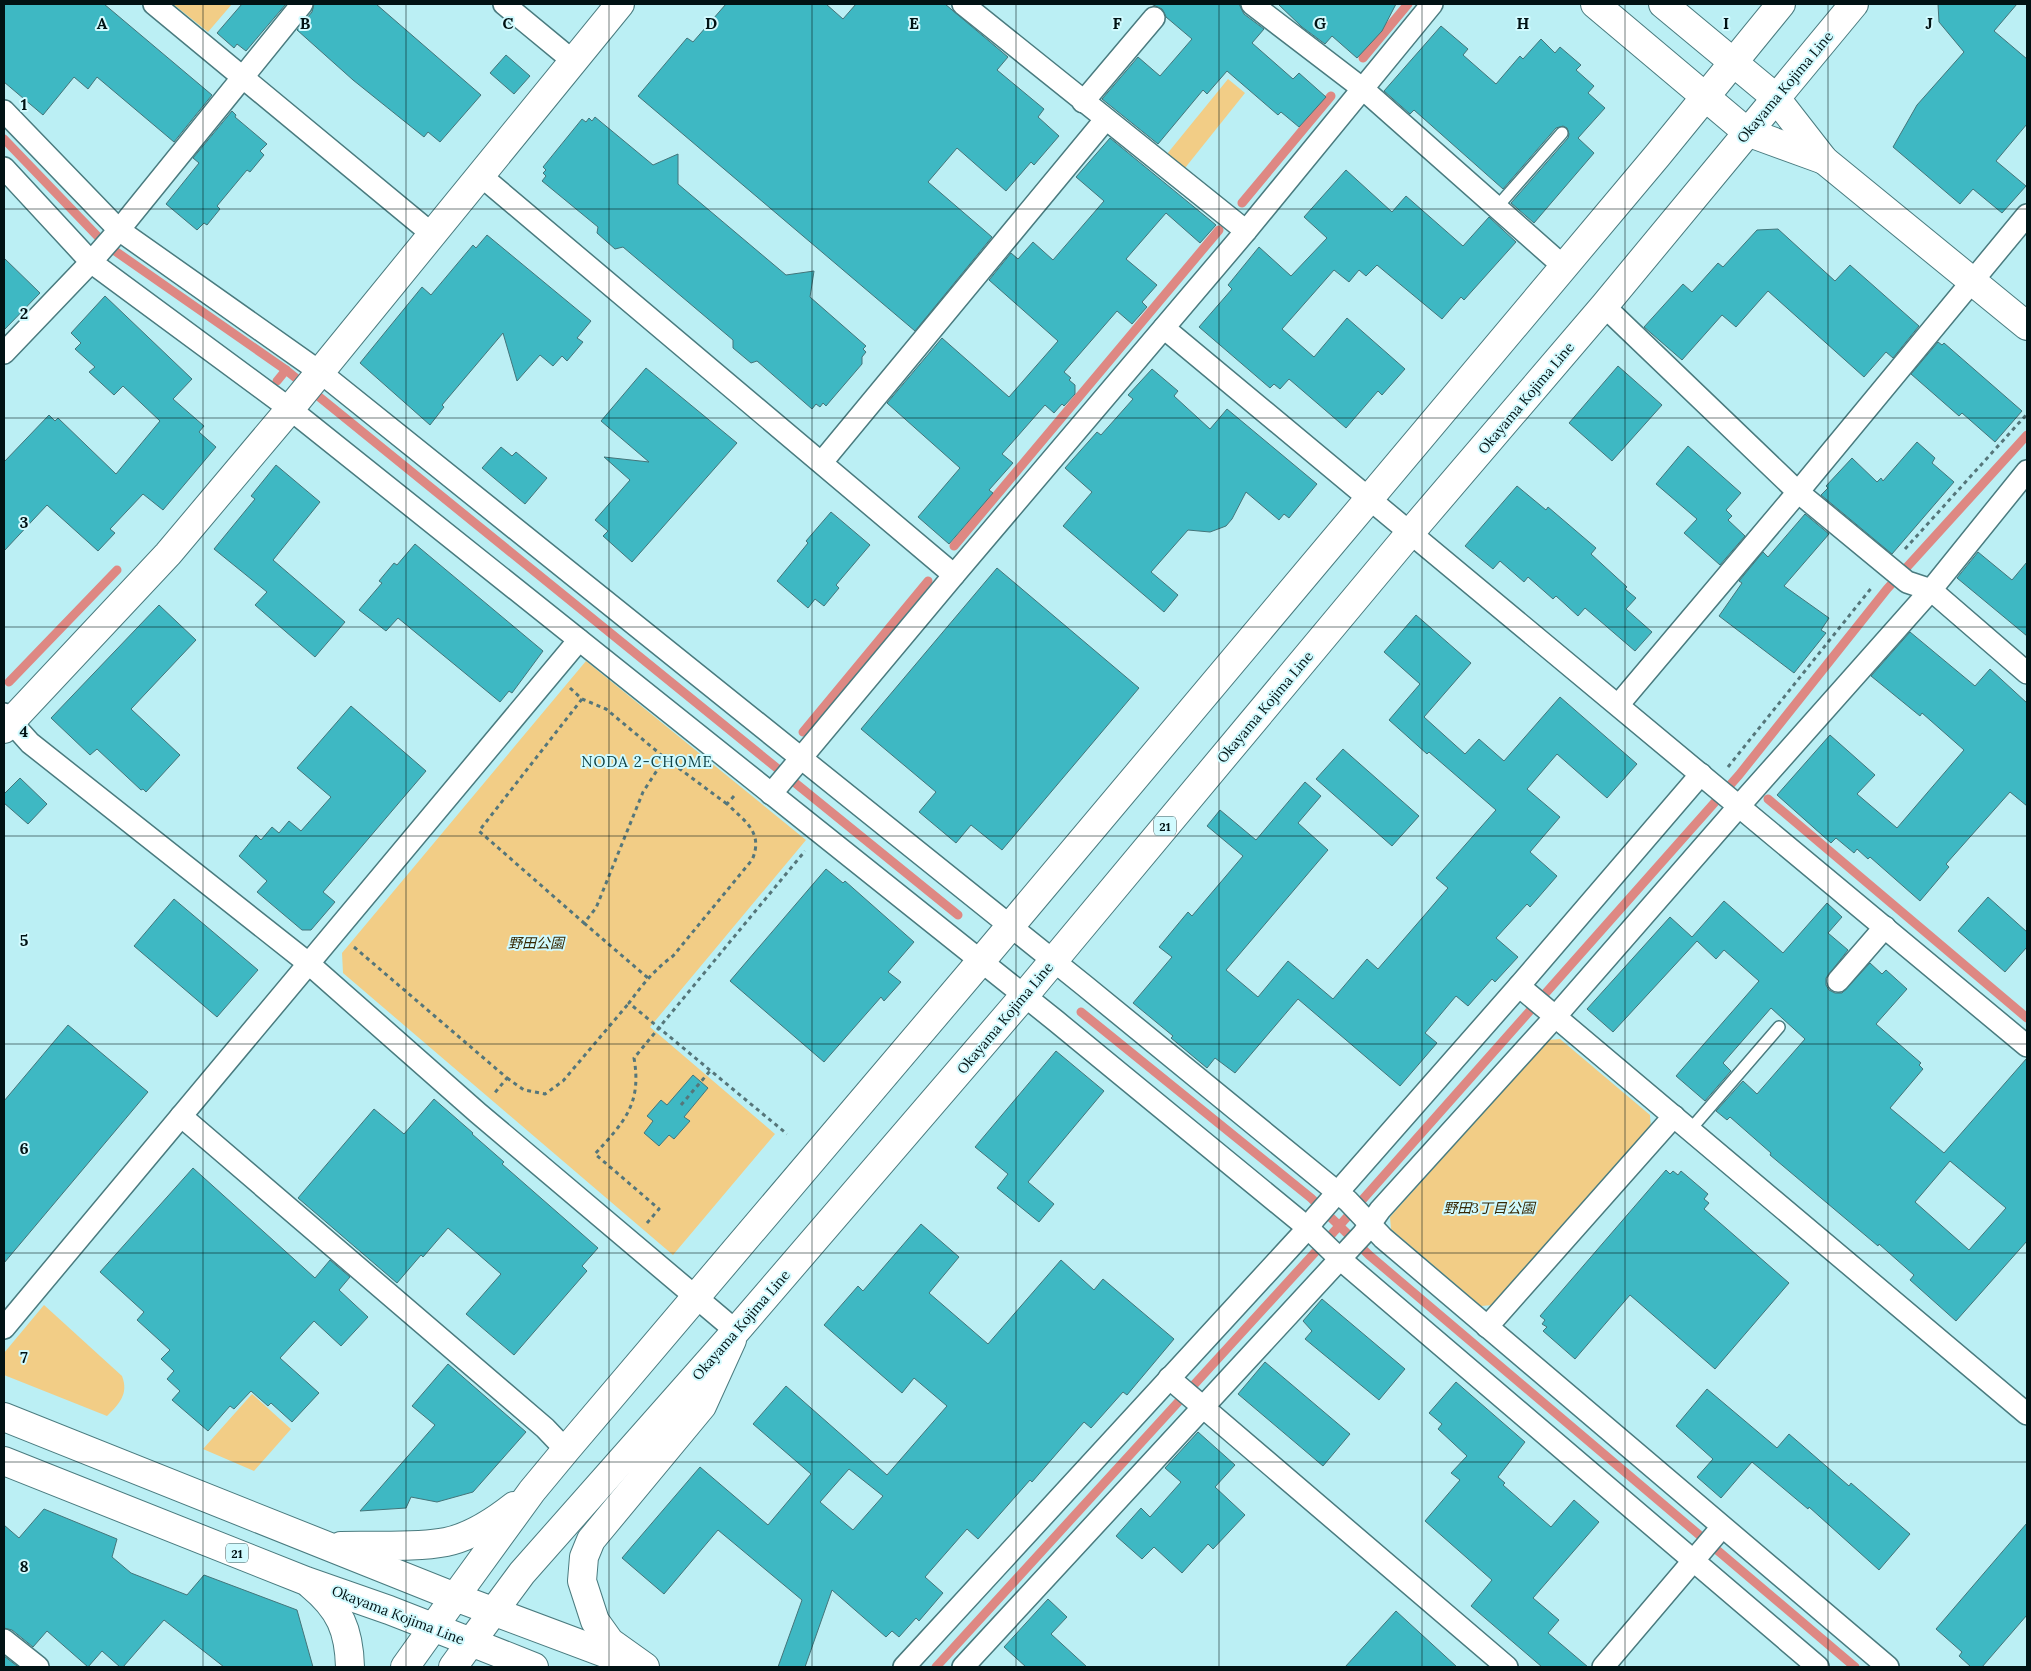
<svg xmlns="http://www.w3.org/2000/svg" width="2031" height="1671" font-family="Lora,'Noto Sans JP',serif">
  <rect width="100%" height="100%" fill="#bbeff4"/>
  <g fill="#f2cd86">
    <polygon points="173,4 232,4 208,32"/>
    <polygon points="1228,79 1245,93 1185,168 1167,154"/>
    <polygon points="586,661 806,840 650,1027 775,1134 673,1255 343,973 342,953"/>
    <polygon points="1560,1039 1650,1115 1651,1129 1493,1305 1481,1306 1391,1229 1390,1217 1548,1040"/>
    <path d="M 44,1305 L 122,1376 C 129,1394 119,1404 107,1416 L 4,1375 L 4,1353 Z"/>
    <polygon points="252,1394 291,1429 254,1471 203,1449"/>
  </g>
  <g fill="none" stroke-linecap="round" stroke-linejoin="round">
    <g stroke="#de8883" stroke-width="9">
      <polyline points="1363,58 1408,4"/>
      <polyline points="4,139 105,244 286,370 958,915"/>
      <polyline points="1242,203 1331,96"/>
      <polyline points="277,381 286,370"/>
      <polyline points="954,546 1219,230"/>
      <polyline points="9,682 117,570"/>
      <polyline points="803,732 928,581"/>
      <polyline points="1768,799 2027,1018"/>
      <polyline points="1081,1012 1311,1198 1369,1255 1855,1667"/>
      <polyline points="936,1667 1340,1225 1739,775 1887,589 2027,435"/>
    </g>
  </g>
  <g fill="#3eb8c3" stroke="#44757a" fill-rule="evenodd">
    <polygon points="4,4 104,4 212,95 174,142 97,77 88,89 74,77 43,115 4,82"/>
    <polygon points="242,4 286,4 246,51 237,44 234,48 217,33"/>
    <polygon points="314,4 376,4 481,95 440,142 428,132 424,137 353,80 297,30 312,12"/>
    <polygon points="726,4 826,4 843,19 856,4 945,4 1008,57 997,70 1044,109 1038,117 1059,136 1034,165 1031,162 1006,191 957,148 928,182 992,237 915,331 638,96 687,38 693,42"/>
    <polygon points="1151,4 1239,4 1244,14 1264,29 1252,43 1293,79 1299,73 1326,97 1299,127 1281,112 1278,115 1227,71 1207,94 1203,90 1158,144 1102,99 1138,57 1160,76 1192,39 1166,17 1162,9"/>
    <polygon points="1278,4 1396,4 1382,31 1357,58 1332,36 1325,44 1302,27"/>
    <polygon points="1938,4 2017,4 1994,31 2027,59 2027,124 1996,161 2026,186 2002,213 1973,189 1960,204 1893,147 1917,105 1964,52 1939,22"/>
    <polygon points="1441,26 1468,49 1463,55 1496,84 1520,56 1523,59 1541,39 1555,53 1560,47 1581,65 1576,70 1594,86 1588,93 1605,108 1578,138 1594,153 1534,223 1511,203 1568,138 1569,134 1567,128 1563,126 1556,128 1503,189 1414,110 1410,114 1384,91"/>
    <polygon points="506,55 530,76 514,94 490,73"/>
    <polygon points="232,111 236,115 235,117 267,144 260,151 264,155 250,172 247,170 217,206 220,209 207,225 204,223 197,230 166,204 199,163 193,158"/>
    <polygon points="595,117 653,165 678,154 678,184 786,275 814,271 810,297 866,346 863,349 866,352 862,357 862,364 826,406 823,403 820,407 816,404 812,409 757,361 751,363 733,348 733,340 623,247 615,249 597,233 598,227 542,181 546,176 543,173 546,170 543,167 582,119 586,122 589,118 592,121"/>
    <polygon points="1110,138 1216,225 1200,243 1166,213 1126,259 1157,285 1142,302 1147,307 1132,324 1117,311 1064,372 1071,378 1069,380 1075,385 1075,394 1064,406 1062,404 1054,413 1045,405 1002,454 1013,463 989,490 993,493 949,544 918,517 960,468 887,403 942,338 1009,397 1058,341 989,280 1011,253 1018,259 1033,242 1053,260 1104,201 1076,177"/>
    <polygon points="1346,170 1392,212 1406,196 1463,246 1489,217 1516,242 1464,300 1461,297 1442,319 1377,265 1366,276 1359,270 1349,282 1334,270 1282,329 1314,357 1347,318 1405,369 1382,395 1378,391 1346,428 1289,379 1280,389 1274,384 1270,388 1199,327 1232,289 1228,285 1259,247 1291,276 1327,238 1304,217"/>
    <polygon points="1778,229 1835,281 1850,265 1919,326 1893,358 1886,352 1864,377 1768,291 1736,327 1722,315 1682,360 1644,327 1683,284 1692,292 1718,263 1723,267 1757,230"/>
    <polygon points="487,235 591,321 577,338 583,342 567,361 562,356 553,366 540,355 517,381 503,333 442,405 444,407 430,425 360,363 422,287 431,295 473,245 476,248"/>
    <polygon points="4,258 40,293 4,330"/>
    <polygon points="105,296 192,379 173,399 204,426 199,432 216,447 163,510 143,494 110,529 115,533 98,551 47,505 4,551 4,462 49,415 55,421 58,418 116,474 160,421 123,386 114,395 89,372 95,367 75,349 81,343 71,333"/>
    <polygon points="1938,342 1942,345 1944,343 2022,411 1995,442 1962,413 1959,416 1911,374"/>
    <polygon points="1618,366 1662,405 1612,461 1569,423"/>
    <polygon points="646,368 737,443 632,562 603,536 608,531 595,520 630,480 604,457 649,462 601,421"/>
    <polygon points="1152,369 1178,391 1174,396 1210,429 1227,409 1317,484 1289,518 1284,514 1279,520 1246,492 1232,519 1226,526 1210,532 1188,530 1151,572 1178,595 1164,612 1063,526 1092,492 1065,468 1097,432 1101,435 1133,399 1128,395"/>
    <polygon points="1917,442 1935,458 1932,463 1954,482 1892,554 1821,495 1828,488 1826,486 1852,458 1877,482 1881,478 1883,481"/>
    <polygon points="1688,446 1741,493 1726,510 1732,516 1728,520 1745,536 1720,565 1684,533 1697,519 1656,484"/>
    <polygon points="501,447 512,456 516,452 547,478 525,504 482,468"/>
    <polygon points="276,465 320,502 273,560 345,622 315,657 255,605 267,592 214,549 255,499 251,496"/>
    <polygon points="1517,486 1546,510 1548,507 1596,548 1591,554 1627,587 1625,589 1636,598 1626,609 1652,632 1635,651 1585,608 1578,616 1556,596 1553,599 1528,577 1524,582 1500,561 1493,569 1465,546"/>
    <polygon points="831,512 870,545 836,585 839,588 824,606 815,599 808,608 777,581 808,543 806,541"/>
    <polygon points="1805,514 1829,534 1784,586 1829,618 1821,630 1826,633 1794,673 1719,616 1742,583 1739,581 1763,552 1768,557"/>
    <polygon points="415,544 543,651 512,693 509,691 500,702 398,618 386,631 359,610 382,583 379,581 394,563 397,565"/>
    <polygon points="1978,552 2012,580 2027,562 2027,636 1957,578"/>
    <polygon points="997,568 1139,688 1002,850 971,825 956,843 919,812 936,792 861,729"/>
    <polygon points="159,605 196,640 131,709 180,755 146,792 143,789 141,790 97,749 90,755 51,718"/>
    <polygon points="1416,615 1471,663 1424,717 1465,754 1479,739 1504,761 1560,697 1637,764 1607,798 1557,754 1527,789 1560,817 1530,852 1557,876 1530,907 1527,904 1496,938 1518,957 1495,982 1492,979 1468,1006 1456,996 1425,1033 1437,1043 1400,1086 1298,999 1235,1073 1215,1058 1207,1068 1171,1038 1173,1036 1133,1003 1172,957 1159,947 1188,912 1192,916 1243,856 1207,826 1220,810 1256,840 1305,782 1321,796 1298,823 1328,850 1226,970 1258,997 1288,961 1333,999 1367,959 1378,969 1448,888 1436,878 1496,810 1429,752 1427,754 1389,720 1420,684 1384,652"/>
    <polygon points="1910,632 1975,686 1990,669 2027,703 2027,806 2010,792 1946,864 1949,867 1920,901 1870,857 1868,859 1857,849 1854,853 1836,838 1831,843 1777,795 1830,735 1875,775 1857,794 1897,828 1964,750 1922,713 1920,716 1871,676"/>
    <polygon points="351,706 426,771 323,892 335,902 311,930 302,930 257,892 267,881 239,856 256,835 261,840 272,827 279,833 289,821 301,831 331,797 297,768"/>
    <polygon points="1343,749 1419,816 1392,846 1316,779"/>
    <polygon points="20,778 47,804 28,824 4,803 4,794"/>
    <polygon points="826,869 843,883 845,881 914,942 888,972 901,982 884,1001 881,997 824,1062 730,981"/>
    <polygon points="1988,897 2027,932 2027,947 2005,972 1958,931"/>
    <polygon points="174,899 258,970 217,1017 134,946"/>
    <path d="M 1724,901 L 1783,953 L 1827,903 L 1842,917 L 1828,933 L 1848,950 L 1826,978 L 1826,985 L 1829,990 L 1835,993 L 1842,993 L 1870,963 L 1882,974 L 1886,970 L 1907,989 L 1876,1024 L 1921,1063 L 1919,1065 L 1923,1069 L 1890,1108 L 1944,1153 L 2027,1058 L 2027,1241 L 1956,1321 L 1910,1280 L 1914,1275 L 1879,1244 L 1878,1246 L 1770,1155 L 1771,1153 L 1730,1117 L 1727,1120 L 1716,1111 L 1743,1081 L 1757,1094 L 1805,1039 L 1771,1008 L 1723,1063 L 1731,1071 L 1705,1101 L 1676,1076 L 1759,981 L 1724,950 L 1716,959 L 1697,941 L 1613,1032 L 1587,1009 L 1670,917 L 1692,937 ZM 1950,1161 L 2006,1208 L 1969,1250 L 1915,1202 Z"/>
    <polygon points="68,1025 148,1092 4,1263 4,1101"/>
    <polygon points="1056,1051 1104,1091 1028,1182 1054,1204 1039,1222 997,1188 1008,1174 975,1147"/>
    <polygon points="693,1075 708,1088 684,1117 690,1121 674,1139 669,1135 659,1146 644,1133 653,1121 647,1116 661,1100 667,1105"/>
    <polygon points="434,1099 473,1133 472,1134 504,1162 502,1164 598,1248 582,1266 587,1271 514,1355 466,1314 501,1274 448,1228 423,1257 421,1255 397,1283 298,1198 374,1109 404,1134"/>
    <polygon points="193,1168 315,1278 330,1260 350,1277 339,1290 368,1317 341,1346 314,1321 280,1358 319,1393 292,1422 271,1403 268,1406 251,1391 234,1409 230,1406 208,1431 172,1400 180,1391 167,1379 174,1371 161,1359 170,1350 137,1320 144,1312 100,1272"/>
    <polygon points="1666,1170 1670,1174 1673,1171 1678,1175 1681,1171 1708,1194 1704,1199 1709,1203 1704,1209 1789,1283 1715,1369 1630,1295 1575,1359 1543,1331 1547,1327 1542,1324 1545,1320 1540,1316"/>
    <path d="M 921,1224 L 959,1257 L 929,1293 L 988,1344 L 1061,1260 L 1094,1290 L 1103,1279 L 1174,1339 L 1127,1395 L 1123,1392 L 1091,1428 L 1084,1422 L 1032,1482 L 1030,1480 L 978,1539 L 967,1529 L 925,1577 L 943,1593 L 919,1621 L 916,1618 L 899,1637 L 892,1631 L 886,1637 L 832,1590 L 805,1667 L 778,1667 L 802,1600 L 718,1530 L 664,1594 L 622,1558 L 700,1467 L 768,1525 L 811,1474 L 753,1424 L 786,1386 L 887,1475 L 947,1406 L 914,1378 L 902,1393 L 824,1325 L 858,1286 L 863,1291 ZM 849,1469 L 883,1496 L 853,1530 L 820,1502 Z"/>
    <polygon points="1322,1299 1405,1369 1379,1400 1305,1339 1312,1331 1303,1321"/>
    <polygon points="1265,1362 1350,1434 1323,1466 1238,1394"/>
    <polygon points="448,1364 526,1432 473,1492 437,1502 411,1497 406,1508 360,1511 435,1425 412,1406"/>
    <polygon points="1456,1382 1525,1442 1498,1477 1505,1483 1503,1485 1551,1527 1574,1500 1599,1522 1533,1598 1559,1620 1548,1633 1588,1667 1542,1667 1471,1606 1492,1580 1425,1521 1460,1480 1451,1473 1467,1456 1438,1429 1442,1424 1429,1413"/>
    <polygon points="1707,1389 1777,1448 1789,1434 1849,1486 1851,1483 1910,1534 1879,1570 1809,1507 1808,1509 1752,1462 1721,1498 1697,1477 1713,1459 1676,1426"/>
    <polygon points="1198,1432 1235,1465 1215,1487 1245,1515 1213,1549 1208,1544 1182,1573 1154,1547 1142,1559 1116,1536 1141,1508 1150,1517 1181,1482 1165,1468"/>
    <polygon points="44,1509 117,1539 112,1557 131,1573 187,1595 204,1575 297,1610 313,1667 224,1667 164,1620 123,1667 120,1667 102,1651 88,1667 47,1631 33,1647 12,1630 4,1628 4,1525 19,1538"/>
    <polygon points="2027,1523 2027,1615 1982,1667 1971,1667 1959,1656 1962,1652 1936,1629"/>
    <polygon points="1048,1599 1067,1617 1051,1634 1087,1667 1026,1667 1004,1647"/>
    <polygon points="1396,1611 1457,1667 1345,1667"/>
    <polygon points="4,1656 17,1666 15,1667 4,1667"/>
  </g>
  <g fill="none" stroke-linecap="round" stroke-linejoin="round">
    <defs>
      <g id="service">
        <polyline points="1497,207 1562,133"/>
        <polyline points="1690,1130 1779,1027"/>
      </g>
      <g id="minor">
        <polyline points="154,4 432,234"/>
        <polyline points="504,4 573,61"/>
        <polyline points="963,4 1246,231"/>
        <polyline points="1252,4 1363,89 1563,266"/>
        <polyline points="1083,102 1154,18"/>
        <polyline points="4,111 119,230 320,372 1085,986 1348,1201 1383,1238 1888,1667"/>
        <polyline points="4,168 91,262 290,409 1056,1021 1308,1228 1340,1259 1818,1667"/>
        <polyline points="480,175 954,575"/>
        <polyline points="1604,306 1798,492 1907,582 1931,590 2027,673"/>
        <polyline points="1164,328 2027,1046"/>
        <polyline points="4,353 91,262 119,230 302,4"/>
        <polyline points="822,462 1105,120"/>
        <polyline points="1619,704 1798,492 2027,215"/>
        <polyline points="4,714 30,743 308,963 478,1113 736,1331"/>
        <polyline points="771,794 954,575 1246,231 1432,4"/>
        <polyline points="1838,981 1885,927"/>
        <polyline points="1519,986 2027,1414"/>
        <polyline points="181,1116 545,1428 566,1450"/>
        <polyline points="1487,1327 1674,1116"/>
        <polyline points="4,1328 579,640"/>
        <polyline points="1169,1378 1507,1667"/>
        <polyline points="4,1640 38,1667"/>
        <polyline points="904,1667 1308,1228 1315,1218 1519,986 1701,774"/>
        <polyline points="963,1667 1363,1234 1380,1210 1555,1017 1740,805 1931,590 2027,471"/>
        <polyline points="1603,1667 1722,1527"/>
      </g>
      <g id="tertiary">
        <polyline points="1595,4 1747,132 1824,160"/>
        <polyline points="1663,4 1775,97 1824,160 2027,326"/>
        <polyline points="4,729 168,554 290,409 620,4"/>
      </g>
      <g id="secondary">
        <polyline points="405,1667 455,1597 626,1661"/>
        <polyline points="453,1667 471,1642 534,1667"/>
        <polyline points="645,1667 610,1642 595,1621 582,1581 584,1557 591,1540 702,1406 732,1340"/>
      </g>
      <g id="primary">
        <polyline points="4,1417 455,1597 532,1491 566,1450 981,961 1657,156 1781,4"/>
        <polyline points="4,1461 306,1581 389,1610 471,1642 522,1573 736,1331 1024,996 1410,533 1604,306 1854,4"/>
        <path d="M 341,1546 C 372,1545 416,1548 446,1542 C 470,1537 495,1521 514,1506"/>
        <path d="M 311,1585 C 340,1609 349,1630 350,1667"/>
      </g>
    </defs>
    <use href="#service" stroke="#4a7b7f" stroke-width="14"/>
    <use href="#minor" stroke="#4a7b7f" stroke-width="24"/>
    <use href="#tertiary" stroke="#4a7b7f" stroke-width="30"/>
    <use href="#secondary" stroke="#4a7b7f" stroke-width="30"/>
    <use href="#primary" stroke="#4a7b7f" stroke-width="30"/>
    <g stroke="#55767a" stroke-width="3" stroke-dasharray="4 4" stroke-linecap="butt">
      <polyline points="1905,549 2027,414"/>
      <polyline points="570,688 582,699 606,709 665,758 727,804"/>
      <polyline points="582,699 479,831 584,923 596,908 643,792 665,758"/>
      <polyline points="1728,767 1873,586"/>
      <path d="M 734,796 L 727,804 C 745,821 764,833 752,860 L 673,956 C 655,969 642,985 629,1003 L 787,1134"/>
      <polyline points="584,923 648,978"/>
      <polyline points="354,947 507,1078 493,1095"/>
      <polyline points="507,1078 524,1090 545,1094 563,1081 629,1003"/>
      <polyline points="681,1105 710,1071"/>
      <path d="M 647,1223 L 659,1209 L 595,1154 C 624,1122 642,1104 634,1058 L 805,851"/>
    </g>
    <use href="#service" stroke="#fff" stroke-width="11"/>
    <use href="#minor" stroke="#fff" stroke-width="21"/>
    <use href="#tertiary" stroke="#fff" stroke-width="28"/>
    <use href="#secondary" stroke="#fff" stroke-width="28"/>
    <use href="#primary" stroke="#fff" stroke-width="28"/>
  </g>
  <path fill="none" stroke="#011214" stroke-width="1" stroke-opacity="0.55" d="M 203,4 L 203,1667M 406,4 L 406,1667M 609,4 L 609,1667M 812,4 L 812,1667M 1016,4 L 1016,1667M 1219,4 L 1219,1667M 1422,4 L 1422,1667M 1625,4 L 1625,1667M 1828,4 L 1828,1667M 4,209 L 2027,209M 4,418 L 2027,418M 4,627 L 2027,627M 4,836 L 2027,836M 4,1044 L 2027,1044M 4,1253 L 2027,1253M 4,1462 L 2027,1462"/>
  <g text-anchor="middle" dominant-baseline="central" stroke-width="4" stroke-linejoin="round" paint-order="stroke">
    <g fill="#d1fafe" stroke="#3f585a" stroke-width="1">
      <rect x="1154" y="816.5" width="22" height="19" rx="4"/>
      <rect x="226" y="1543.5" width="22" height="19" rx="4"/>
    </g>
    <g font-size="12" font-weight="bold" fill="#011214">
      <text x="1165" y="826">21</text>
      <text x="237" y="1553">21</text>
    </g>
    <g font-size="14" fill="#011214" stroke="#d1fafe">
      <text transform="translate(1785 87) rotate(-50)">Okayama Kojima Line</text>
      <text transform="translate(1526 398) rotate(-50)">Okayama Kojima Line</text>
      <text transform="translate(1265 707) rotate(-50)">Okayama Kojima Line</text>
      <text transform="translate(1005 1018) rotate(-50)">Okayama Kojima Line</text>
      <text transform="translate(741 1325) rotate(-49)">Okayama Kojima Line</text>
      <text transform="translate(398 1615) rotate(21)">Okayama Kojima Line</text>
    </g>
    <g font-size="14" font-style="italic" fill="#362703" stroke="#d1fafe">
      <text x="536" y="943">野田公園</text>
      <text x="1489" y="1208">野田3丁目公園</text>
    </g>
    <g font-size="15" letter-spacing="1" fill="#0e4348" stroke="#d1fafe">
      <text x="647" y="761">NODA 2-CHOME</text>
    </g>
  </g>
  <g font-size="16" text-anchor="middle" font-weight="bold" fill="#011214" stroke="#d1fafe" stroke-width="4" stroke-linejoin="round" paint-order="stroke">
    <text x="102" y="29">A</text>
    <text x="305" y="29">B</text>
    <text x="508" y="29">C</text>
    <text x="711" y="29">D</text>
    <text x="914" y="29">E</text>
    <text x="1117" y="29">F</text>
    <text x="1320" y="29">G</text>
    <text x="1523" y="29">H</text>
    <text x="1726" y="29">I</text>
    <text x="1929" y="29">J</text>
    <text x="24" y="110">1</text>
    <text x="24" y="319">2</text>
    <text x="24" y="528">3</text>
    <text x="24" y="737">4</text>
    <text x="24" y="946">5</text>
    <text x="24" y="1154">6</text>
    <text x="24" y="1363">7</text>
    <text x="24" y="1572">8</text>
  </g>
  <rect width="2031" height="1671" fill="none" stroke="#011214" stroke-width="10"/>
</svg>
